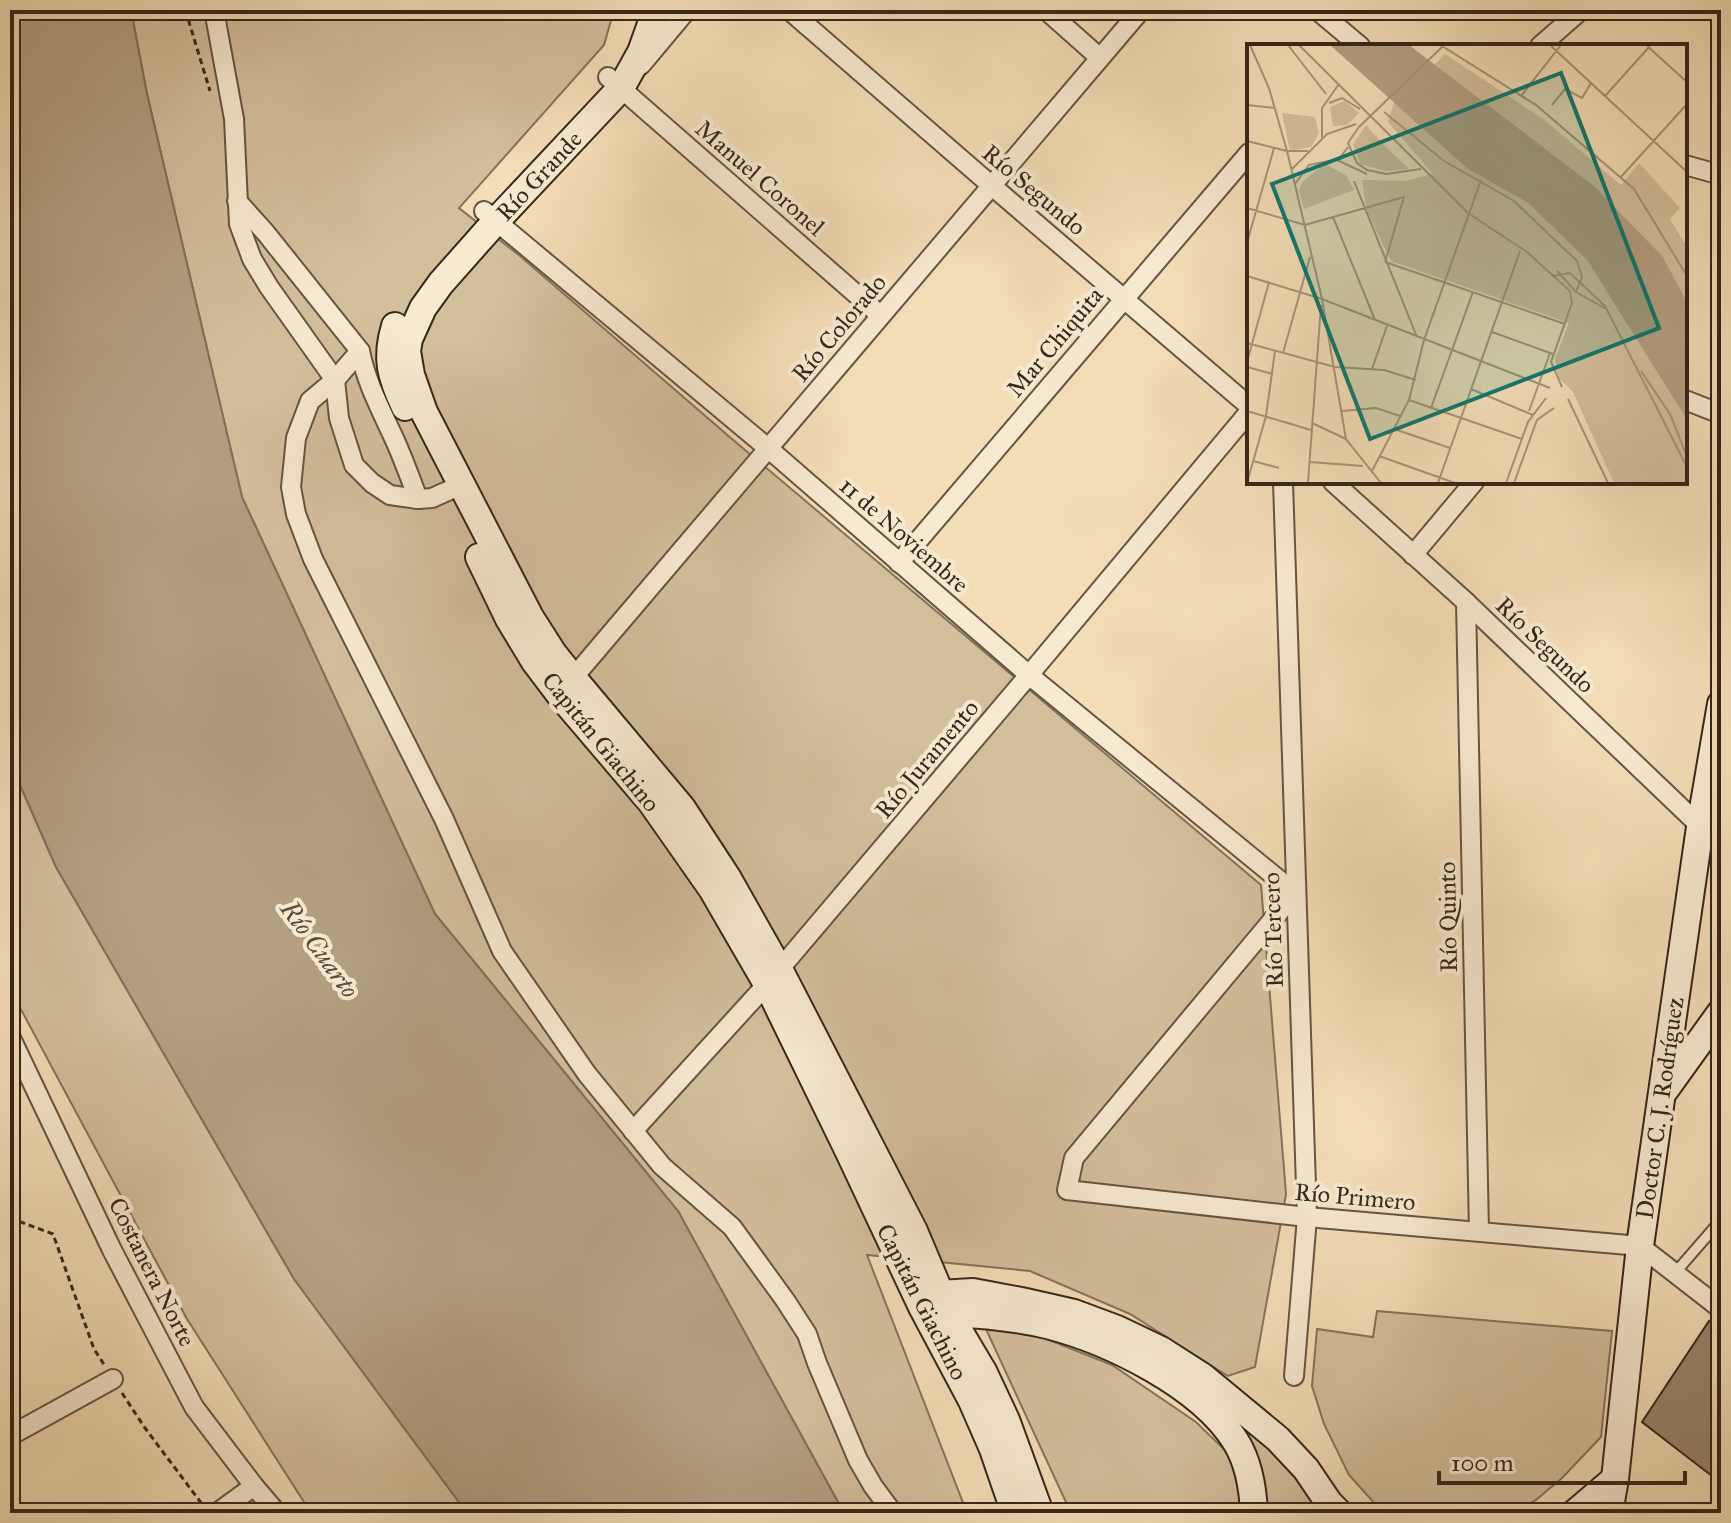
<svg xmlns="http://www.w3.org/2000/svg" width="1731" height="1523" font-family="'IM FELL Great Primer',serif">
  <rect width="100%" height="100%" fill="#f4deb8"/>
  <filter id="stains"><feTurbulence type="fractalNoise" baseFrequency=".0025" numOctaves="4"/><feColorMatrix values="0 0 0 0 .2 0 0 0 0 .09 0 0 0 0 .02 0 0 0 .5 -.17"/></filter>
  <radialGradient id="worn" r=".72"><stop offset=".6" stop-color="#630" stop-opacity="0"/><stop offset="1" stop-color="#630" stop-opacity=".3"/></radialGradient>
  <g fill="#d4bf9d" stroke="#86725c" stroke-width="2">
    <polygon points="131,10 614,10 604,45 459,208 520,256 732,439 1261,885 1286,1194 1255,1367 1228,1376 1130,1314 1030,1271 867,1255 967,1513 844,1513 678,1211 435,914 242,497 147,94"/>
    <polygon points="10,762 56,867 294,1279 467,1513 311,1513 187,1319 10,989"/>
    <polygon points="1377,1311 1612,1331 1601,1437 1562,1478 1536,1500 1512,1513 1391,1513 1376,1505 1349,1475 1324,1424 1312,1386 1317,1329 1373,1337"/>
    <polygon points="985,1327 1039,1336 1112,1365 1196,1422 1229,1454 1240,1480 1242,1513 1071,1513"/>
    <polygon points="1227,1411 1247,1418 1318,1503 1286,1513 1266,1513 1263,1475 1250,1440"/>
  </g>
  <polygon fill="#b49f82" stroke="#826f58" stroke-width="2" points="10,10 131,10 147,94 242,497 435,914 678,1211 844,1513 467,1513 294,1279 56,867 10,762"/>
  <polygon fill="#99866c" stroke="#37261a" stroke-width="2" points="1709,1321 1721,1330 1721,1483 1642,1422"/>
  <g fill="none" stroke-linecap="round" stroke-linejoin="round">
    <defs>
      <polyline id="service" points="1675,1273 1721,1220"/>
      <g id="minor">
        <polyline points="214,10 234,119 239,224 252,259 269,287 335,380 339,418 354,465 372,483 390,495 418,499 432,498 461,485"/>
        <polyline points="789,10 992,186 1249,406"/>
        <polyline points="1046,10 1100,58"/>
        <polyline points="1317,10 1360,46"/>
        <polyline points="1540,46 1581,10"/>
        <polyline points="641,65 687,10"/>
        <polyline points="608,77 880,315"/>
        <polyline points="1685,165 1721,175"/>
        <path d="M 237,201 L 265,232 L 360,351 C 366,381 379,406 392,434 C 402,455 410,477 418,499"/>
        <polyline points="484,211 769,449 1029,675 1295,893"/>
        <polyline points="360,351 335,380 310,401 296,438 291,487 296,514 313,559 444,819 502,951 587,1074 662,1166 732,1227 785,1300 807,1334 817,1363 858,1460 873,1486 893,1513"/>
        <polyline points="1685,400 1721,414"/>
        <polyline points="1283,482 1307,1217 1294,1376"/>
        <polyline points="1333,482 1466,602 1721,846"/>
        <polyline points="1413,555 1474,482"/>
        <polyline points="899,563 1249,153"/>
        <polyline points="1466,602 1479,1231"/>
        <polyline points="573,678 1141,10"/>
        <polyline points="1295,893 1074,1158 1067,1190 1307,1217 1640,1246 1721,1309"/>
        <polyline points="10,1036 112,1250 194,1407 254,1486 277,1513"/>
        <polyline points="633,1131 767,984 1029,675 1249,412"/>
        <polyline points="10,1426 15,1433 113,1379"/>
        <polyline points="217,1513 254,1486"/>
      </g>
      <g id="secondary">
        <polyline points="656,10 641,52 621,88 496,221 441,283 423,308 409,339 407,351 411,375 424,412 530,617 553,653 573,678 682,808 727,877 779,969 914,1231 949,1314 984,1373 1006,1420 1040,1513"/>
        <path d="M 395,326 C 385,359 391,377 405,407"/>
        <polyline points="479,557 509,619 535,662 560,695 651,802 712,889 767,984 849,1152 922,1307 972,1401 993,1449 1015,1513"/>
        <polyline points="1665,1090 1721,1012"/>
        <polyline points="929,1302 939,1294 973,1292 1021,1301 1074,1313 1117,1329 1161,1350 1203,1377 1278,1439 1306,1469 1329,1503 1339,1513"/>
        <path d="M 938,1311 C 956,1315 974,1314 992,1316 C 1010,1318 1030,1321 1047,1325 C 1110,1341 1202,1386 1236,1442 C 1249,1463 1253,1489 1254,1513"/>
        <polyline points="1575,1513 1615,1479"/>
        <polyline points="1609,1513 1615,1479 1640,1246 1700,827 1721,704"/>
      </g>
    </defs>
    <use href="#service" stroke="#665442" stroke-width="13"/>
    <use href="#minor" stroke="#665442" stroke-width="22"/>
    <use href="#secondary" stroke="#37261a" stroke-width="30"/>
    <g stroke="#37261a" stroke-width="3" stroke-dasharray="6 4" stroke-linecap="butt">
      <polyline points="188,10 189,22 210,91"/>
      <polyline points="10,1218 53,1234 94,1349 105,1366"/>
      <polyline points="122,1393 145,1428 202,1504"/>
    </g>
    <use href="#service" stroke="#f8ead1" stroke-width="9"/>
    <use href="#minor" stroke="#f8ead1" stroke-width="18"/>
    <use href="#secondary" stroke="#f8ead1" stroke-width="26"/>
  </g>
  <g text-anchor="middle" dominant-baseline="central" stroke-width="8" stroke-linejoin="round" paint-order="stroke">
    <g font-size="24" fill="#37261a" stroke="#f8ead1">
      <text transform="translate(539 176) rotate(-47)">Río Grande</text>
      <text transform="translate(760 178) rotate(41)">Manuel Coronel</text>
      <text transform="translate(1034 190) rotate(40)">Río Segundo</text>
      <text transform="translate(839 328) rotate(-50)">Río Colorado</text>
      <text transform="translate(1055 342) rotate(-50)">Mar Chiquita</text>
      <text transform="translate(904 535) rotate(41)">11 de Noviembre</text>
      <text transform="translate(1545 645) rotate(44)">Río Segundo</text>
      <text transform="translate(601 742) rotate(51)">Capitán Giachino</text>
      <text transform="translate(927 759) rotate(-50)">Río Juramento</text>
      <text transform="translate(1448 917) rotate(-91)">Río Quinto</text>
      <text transform="translate(1273 930) rotate(-92)">Río Tercero</text>
      <text transform="translate(1660 1108) rotate(-82)">Doctor C. J. Rodríguez</text>
      <text transform="translate(1355 1197) rotate(5)">Río Primero</text>
      <text transform="translate(152 1272) rotate(63)">Costanera Norte</text>
      <text transform="translate(922 1302) rotate(63)">Capitán Giachino</text>
    </g>
    <g font-size="26" font-style="italic" fill="#5c4a39" stroke="#f8ead1">
      <text transform="translate(320 949) rotate(54)">Río Cuarto</text>
    </g>
  </g>
  <g transform="translate(1247 44)">
    <rect width="440" height="440" fill="#f4deb8"/>
    <path d="M 198,10 L 296,75 L 374,141 L 392,119 L 433,164 L 423,175 L 440,203 L 440,258 L 416,213 L 185,23 ZM 148,55 L 221,125 L 281,159 L 340,216 L 440,376 L 440,439 L 367,439 L 326,348 L 310,332 L 308,315 L 322,279 L 144,217 L 120,167 L 115,136 L 158,137 L 186,130 L 141,78 ZM 98,57 L 112,69 L 100,81 L 86,82 L 83,63 ZM 35,69 L 68,73 L 72,89 L 64,103 L 43,107 ZM 119,81 L 136,100 L 162,125 L 139,127 L 113,120 L 106,100 ZM 78,120 L 99,131 L 107,146 L 57,165 L 52,146 L 56,137 Z" fill="#d4bf9d"/>
    <path d="M 83,1 L 162,1 L 347,142 L 416,213 L 440,258 L 440,376 L 340,216 L 281,159 L 221,125 Z" fill="#b49f82"/>
    <path fill="none" stroke="#a89479" stroke-width="2" d="M 41,1 L 79,50M 52,1 L 221,169 L 280,208 L 323,247 L 325,259 L 304,318 L 315,343M 303,1 L 440,128M 399,1 L 440,38M 195,2 L 289,61 L 387,145 L 440,232M 274,52 L 314,1M 358,52 L 403,2M 82,59 L 95,54 L 113,65M 0,61 L 28,64M 305,61 L 318,45 L 335,54 L 344,39M 137,68 L 197,117 L 267,157 L 330,217 L 335,233 L 329,248M 75,95 L 75,64 L 92,40M 0,97 L 40,107 L 22,44 L 3,1M 61,107 L 40,107 L 75,255 L 99,395 L 134,439M 88,115 L 120,130M 174,125 L 139,130 L 120,126 L 110,119 L 101,99 L 112,83 L 197,1M 44,126 L 80,90 L 109,80M 373,134 L 440,60M 107,137 L 170,293M 48,140 L 62,121 L 92,115 L 101,103M 0,164 L 58,181 L 157,153 L 138,218M 86,173 L 128,276M 0,199 L 27,104M 138,218 L 318,280M 310,227 L 329,248 L 359,265M 0,232 L 75,255 L 303,344M 305,232 L 323,229 L 358,262 L 440,423M 245,288 L 306,310M 0,299 L 88,323M 36,309 L 63,213M 0,318 L 22,238M 0,323 L 26,330M 88,323 L 137,326 L 169,336M 125,325 L 140,282M 394,327 L 423,370 L 440,413M 224,345 L 286,371M 321,355 L 361,439M 162,356 L 275,395M 184,364 L 226,248M 0,367 L 64,386M 95,367 L 129,364 L 153,372M 282,367 L 303,309M 65,379 L 99,395M 147,385 L 203,404M 132,412 L 208,439M 6,417 L 32,424M 63,418 L 116,422M 125,427 L 162,356 L 177,296 L 234,136M 0,439 L 19,372 L 28,307M 61,439 L 74,261M 191,439 L 273,207M 259,439 L 281,378 L 299,354M 267,439 L 290,376 L 307,364"/>
    <path fill="#0f766e" fill-opacity="0.15" stroke="#0f766e" stroke-width="4" d="M 314,29 L 412,284 L 123,395 L 25,140 Z"/>
    <rect width="440" height="440" fill="none" stroke="#37261a" stroke-width="4"/>
  </g>
  <rect width="1731" height="1523" fill="none" stroke="#f4deb8" stroke-width="40"/>
  <rect x="12" y="12" width="1707" height="1499" fill="none" stroke="#37261a" stroke-width="4"/>
  <rect x="20" y="20" width="1691" height="1483" fill="none" stroke="#37261a" stroke-width="2"/>
  <path d="M1439 1471v12h246v-12" fill="none" stroke="#37261a" stroke-width="4"/>
  <text x="1451" y="1471" font-size="24" fill="#37261a" stroke="#f8ead1" stroke-width="6" paint-order="stroke">100 m</text>
  <rect width="100%" height="100%" filter="url(#stains)"/>
  <rect width="100%" height="100%" fill="url(#worn)"/>
</svg>
